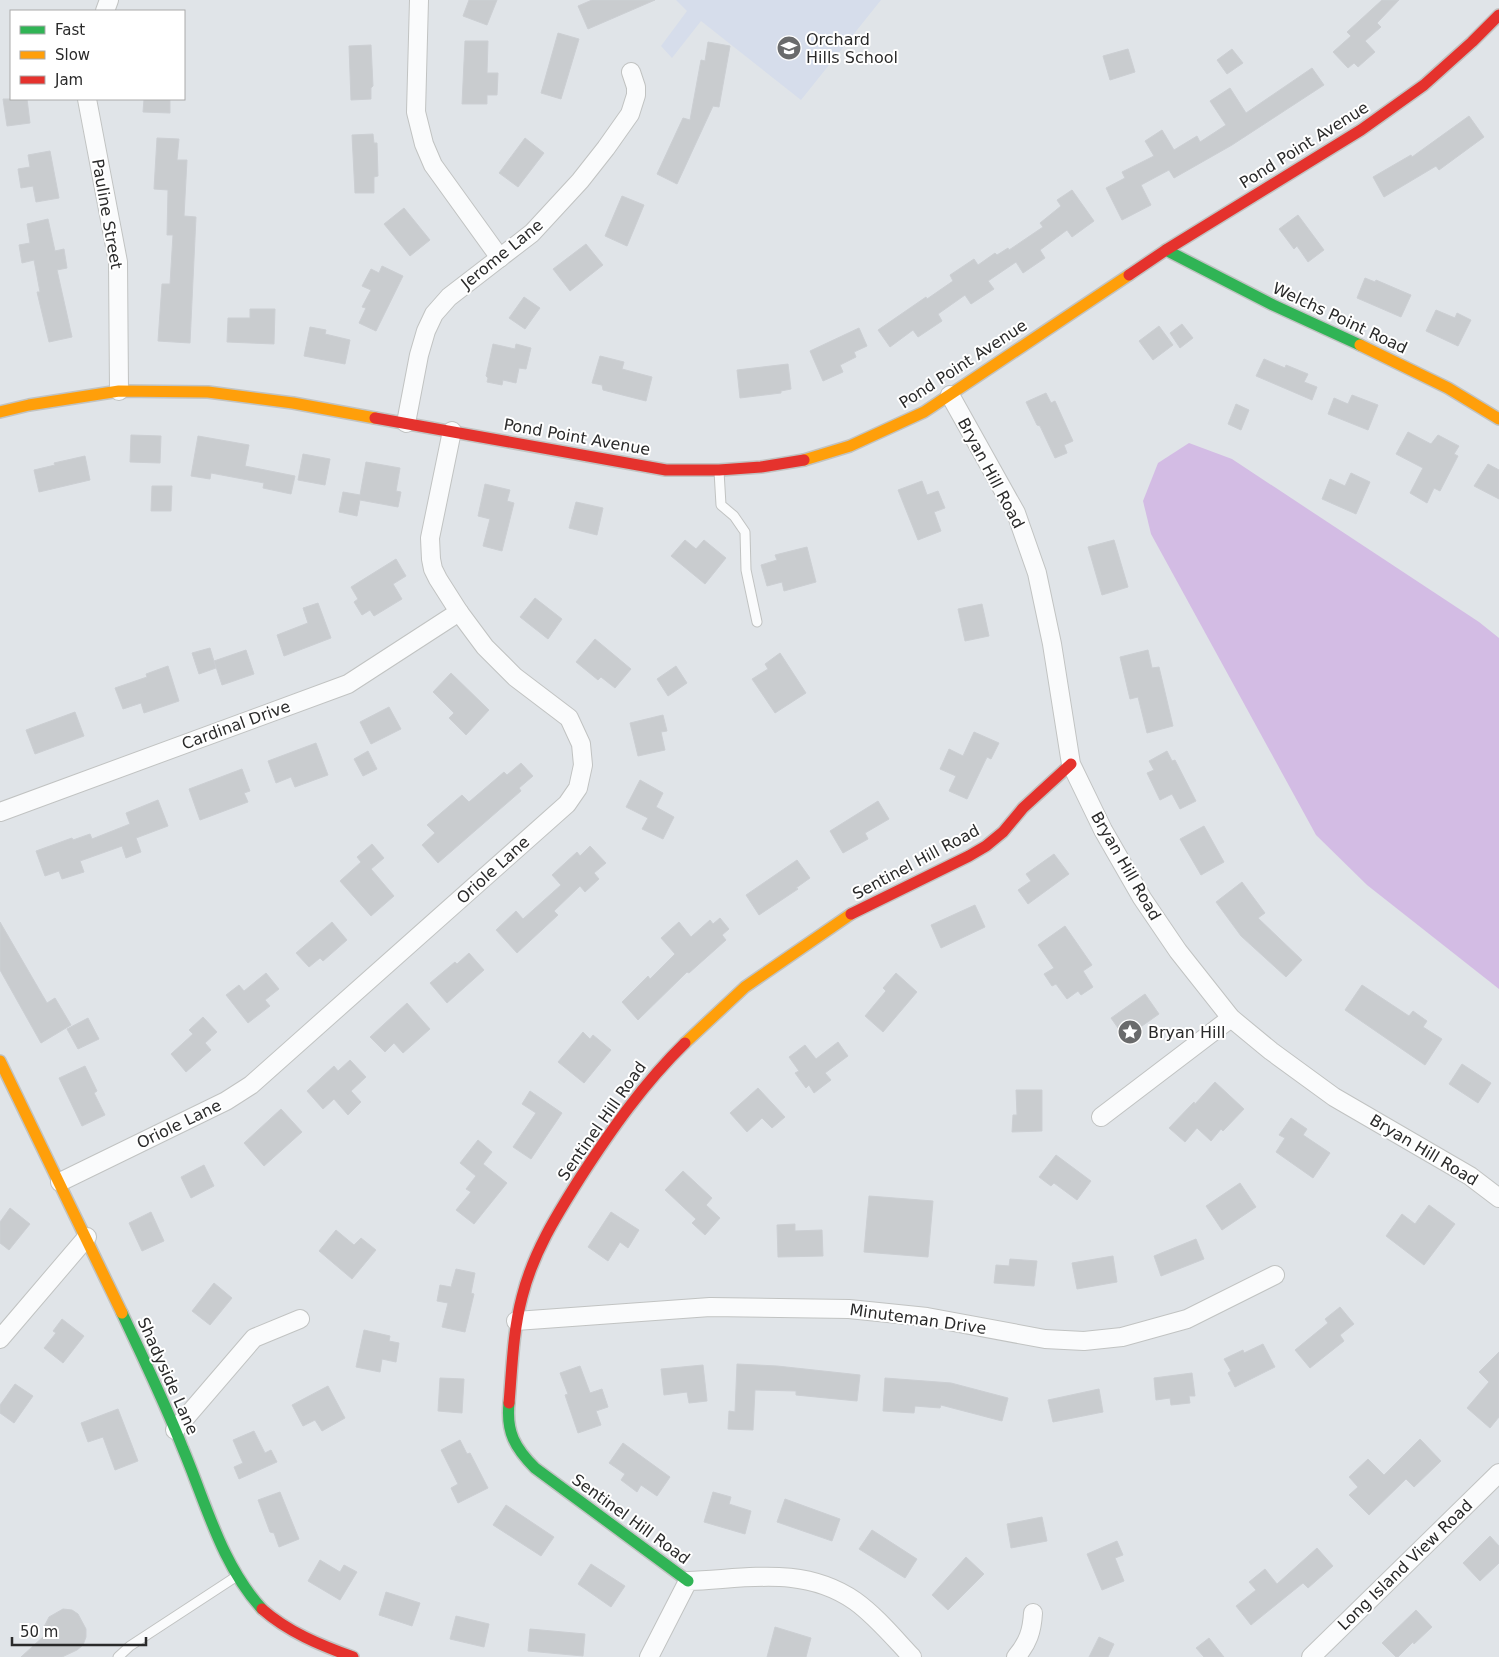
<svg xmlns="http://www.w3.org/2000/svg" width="1499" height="1657" font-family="'DejaVu Sans',sans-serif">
  <rect width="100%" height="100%" fill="#e0e4e8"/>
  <polygon fill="#d6ddeb" points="676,0 881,0 801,100 701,21 672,58 661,46 687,11"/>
  <polygon fill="#d3bce4" points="1189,443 1232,459 1479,622 1499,638 1499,989 1367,885 1316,835 1151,534 1143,501 1158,463"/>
  <g fill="#c9cccf" stroke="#cccfd3">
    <polygon points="469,0 497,0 487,25 463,16"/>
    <polygon points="592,0 655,0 588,29 578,6"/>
    <polygon points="1382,0 1399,0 1377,23 1381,27 1365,41 1375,52 1358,67 1354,63 1348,68 1333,52 1351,36 1347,32"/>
    <polygon points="558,33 579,39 561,99 541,93"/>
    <polygon points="465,41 488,41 487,73 498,73 497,95 487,95 487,104 462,104"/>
    <polygon points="708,42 730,46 719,107 713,106 677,184 657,174 683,118 690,120 701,60 705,61"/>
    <polygon points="371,45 373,86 371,88 371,99 351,100 349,46"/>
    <polygon points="1128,49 1135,72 1110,80 1103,56"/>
    <polygon points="1232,49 1243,63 1227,74 1217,60"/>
    <polygon points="1312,68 1324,85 1232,145 1174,178 1169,170 1141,185 1151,205 1122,220 1106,188 1125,178 1122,172 1154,156 1145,141 1162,130 1174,150 1197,136 1200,142 1226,125 1210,101 1230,88 1246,113"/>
    <polygon points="3,99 27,99 30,123 7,126"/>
    <polygon points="144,99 170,99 170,113 143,112"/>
    <polygon points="1469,116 1484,137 1439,170 1436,166 1384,197 1373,177 1411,155 1412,157"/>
    <polygon points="373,134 374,143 377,143 378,176 374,177 374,193 355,193 352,135"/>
    <polygon points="157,138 179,139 177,160 187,160 184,216 196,217 190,343 158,341 162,284 170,284 173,235 167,235 168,190 154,189"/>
    <polygon points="525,138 544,153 518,187 499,173"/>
    <polygon points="50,151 59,198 36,202 33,186 21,188 18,169 30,167 28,155"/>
    <polygon points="1072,190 1094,221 1072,237 1067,230 1040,250 1045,258 1023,273 1016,262 988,281 994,289 971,304 965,295 938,314 942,321 918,337 913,330 890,347 878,330 926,297 927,299 953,281 950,275 974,259 978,265 995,253 997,255 1008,248 1009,250 1043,227 1040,223 1061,206 1057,200"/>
    <polygon points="622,196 644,205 627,246 605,236"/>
    <polygon points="404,208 430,240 410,256 384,224"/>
    <polygon points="1298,215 1324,250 1308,262 1297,246 1294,249 1279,229"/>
    <polygon points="48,219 55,251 64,249 67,268 57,270 72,337 49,342 37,292 40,292 34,260 22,263 19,245 30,243 27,224"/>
    <polygon points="586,244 603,265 570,291 553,269"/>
    <polygon points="382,266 403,276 376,331 359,323 366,308 362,307 371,290 362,286 371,269 379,273"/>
    <polygon points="1365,278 1375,282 1376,280 1411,295 1401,317 1357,298"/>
    <polygon points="524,297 540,308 525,329 509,318"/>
    <polygon points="250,309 275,309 274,344 227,342 228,318 250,318"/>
    <polygon points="1436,310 1455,318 1457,313 1471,320 1458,346 1426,331"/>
    <polygon points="1182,324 1193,338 1180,348 1170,333"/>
    <polygon points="1159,326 1173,345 1153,360 1139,341"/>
    <polygon points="310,327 326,330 325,334 350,340 345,364 304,356"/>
    <polygon points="859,328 867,346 854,352 856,357 840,365 843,372 823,381 810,351"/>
    <polygon points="493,344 515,349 516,344 531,348 526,369 519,368 516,383 503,380 502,385 487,382 488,378 486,376"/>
    <polygon points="600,356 624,362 622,369 652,377 646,401 603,390 602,385 592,383"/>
    <polygon points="1264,359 1285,368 1286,365 1308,374 1304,382 1317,387 1312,400 1256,376"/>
    <polygon points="788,364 791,389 781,391 781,393 740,398 737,370"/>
    <polygon points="1046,393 1051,403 1055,401 1073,441 1064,445 1067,453 1055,458 1040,426 1037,425 1026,402"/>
    <polygon points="1352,395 1378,405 1368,430 1328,414 1334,398 1348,404"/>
    <polygon points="1236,404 1249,410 1241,430 1228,424"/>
    <polygon points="1408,432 1431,444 1438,435 1459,446 1454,454 1458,456 1440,491 1434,488 1427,503 1410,493 1423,468 1396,454"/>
    <polygon points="131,435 161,436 160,463 130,462"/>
    <polygon points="198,436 249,445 245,466 295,476 291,494 263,488 264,483 211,473 210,479 191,476"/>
    <polygon points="303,454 330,459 325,485 298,480"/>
    <polygon points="85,456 90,480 39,492 34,470 55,465 54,463"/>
    <polygon points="366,462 400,468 396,491 401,492 398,507 360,500 357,516 339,512 343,492 360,495"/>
    <polygon points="1488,464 1499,470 1499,499 1474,486"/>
    <polygon points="1351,473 1370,482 1356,514 1322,499 1330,479 1345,486"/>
    <polygon points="922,481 927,495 938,491 945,508 934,512 941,531 918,540 898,490"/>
    <polygon points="485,484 510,490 507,501 514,503 502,551 483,546 490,519 478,516"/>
    <polygon points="152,486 172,486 171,511 151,511"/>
    <polygon points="576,502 603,508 597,535 569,528"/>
    <polygon points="685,540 696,549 704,540 726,558 705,584 671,556"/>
    <polygon points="1114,540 1128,587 1102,595 1088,547"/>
    <polygon points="807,547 816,582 784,591 782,582 767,586 761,565 777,560 775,555"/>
    <polygon points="396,559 406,576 393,584 402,599 374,616 370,610 362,615 354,602 358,599 351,587"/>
    <polygon points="535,598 562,619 548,639 520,617"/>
    <polygon points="318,603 331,638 284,656 277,635 308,623 303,608"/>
    <polygon points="982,604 989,636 965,641 958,609"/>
    <polygon points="595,639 631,669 615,688 601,677 598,680 576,662"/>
    <polygon points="210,648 216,668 199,674 192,653"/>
    <polygon points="246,650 254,674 222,685 214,661"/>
    <polygon points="1148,650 1152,668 1159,667 1173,726 1147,733 1138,697 1130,699 1120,657"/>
    <polygon points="780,653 806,693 775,713 752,679 768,669 765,664"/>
    <polygon points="168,666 179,701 144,713 141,703 123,709 115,688 147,677 146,674"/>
    <polygon points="676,666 687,683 668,696 657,679"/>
    <polygon points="451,673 489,710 466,735 449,718 454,713 433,692"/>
    <polygon points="389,707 401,729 371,744 360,722"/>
    <polygon points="75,712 84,736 35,754 26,730"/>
    <polygon points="663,715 667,731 661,732 665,750 638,756 630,723"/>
    <polygon points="974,732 999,743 991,759 987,757 967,799 949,791 956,776 940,769 949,749 963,756"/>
    <polygon points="316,743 328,775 295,787 291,777 276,783 268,761"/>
    <polygon points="368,751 377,769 363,776 354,759"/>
    <polygon points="1167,751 1172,761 1175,760 1196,801 1180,809 1172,794 1160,800 1147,773 1154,770 1149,761"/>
    <polygon points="521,763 533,776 519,788 521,791 438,863 422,845 435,833 427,825 462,795 469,802 504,772 507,775"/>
    <polygon points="242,769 250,791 244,793 248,802 200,820 189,789"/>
    <polygon points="640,780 663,793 656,807 674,817 663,839 642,829 648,818 626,807"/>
    <polygon points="158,800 168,826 136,838 141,852 126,858 122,846 80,861 84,872 62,879 59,871 45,876 36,851 72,838 73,840 90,834 92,839 130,824 126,813"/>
    <polygon points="878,801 889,819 865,833 868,839 843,853 830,831"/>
    <polygon points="1204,826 1224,862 1201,875 1180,839"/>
    <polygon points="372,844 384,858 371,869 394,896 371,916 340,881 361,862 357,857"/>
    <polygon points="590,846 606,863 594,873 599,879 585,892 580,886 554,911 558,915 517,953 496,930 516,911 523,919 561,885 552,875 577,852 580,856"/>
    <polygon points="1054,854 1069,874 1028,904 1018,890 1031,881 1026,874"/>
    <polygon points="797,860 810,878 796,888 798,889 759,915 746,895"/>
    <polygon points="1242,882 1265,913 1258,918 1302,960 1286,977 1241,936 1216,902"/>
    <polygon points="975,905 985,927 941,948 931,925"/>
    <polygon points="720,918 729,929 722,935 726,940 689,973 687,972 638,1020 622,1002 648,976 650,979 675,954 661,938 679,922 691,937 710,920 713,924"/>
    <polygon points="0,922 47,1003 55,998 71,1025 41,1043 0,970"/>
    <polygon points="332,922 347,940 323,961 320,958 309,967 296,953"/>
    <polygon points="1065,926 1092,965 1083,971 1093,987 1081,995 1078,991 1067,999 1056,984 1052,986 1044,974 1054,968 1038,945"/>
    <polygon points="469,953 484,970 447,1003 430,983 455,962 457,964"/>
    <polygon points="266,973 279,989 265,1000 270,1006 248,1023 226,995 239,985 244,991"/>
    <polygon points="896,973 917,992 883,1032 865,1016 886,991 883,988"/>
    <polygon points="1362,985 1409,1016 1413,1011 1427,1021 1423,1027 1442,1039 1425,1065 1345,1010"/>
    <polygon points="1145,994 1159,1014 1125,1038 1111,1018"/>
    <polygon points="407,1003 430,1029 403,1053 394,1043 385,1052 370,1037"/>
    <polygon points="203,1017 217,1032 205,1043 211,1050 186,1072 171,1054 193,1034 189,1030"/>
    <polygon points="88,1018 99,1039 78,1049 67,1029"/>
    <polygon points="583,1032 590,1039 593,1035 611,1050 584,1083 558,1062"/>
    <polygon points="838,1042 848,1056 825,1073 831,1080 814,1093 809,1085 806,1088 795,1073 799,1071 789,1057 805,1045 816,1059"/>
    <polygon points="350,1060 366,1077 351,1091 361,1102 348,1115 334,1099 323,1109 307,1091 334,1066 338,1071"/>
    <polygon points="1462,1064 1491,1083 1478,1103 1449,1084"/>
    <polygon points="85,1066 97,1091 94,1093 105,1115 82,1126 59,1078"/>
    <polygon points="1215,1082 1244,1109 1223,1131 1221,1129 1211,1141 1197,1128 1185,1142 1169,1128 1194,1102 1195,1104"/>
    <polygon points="758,1088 785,1117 772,1128 762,1118 747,1132 730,1113"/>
    <polygon points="1016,1090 1042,1090 1042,1131 1012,1132 1013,1115 1017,1115"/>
    <polygon points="530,1091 562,1113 531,1159 513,1147 536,1113 522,1104"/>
    <polygon points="281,1109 302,1132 264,1166 244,1143"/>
    <polygon points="1291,1118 1307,1129 1303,1135 1330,1153 1313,1178 1276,1152 1285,1138 1279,1135"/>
    <polygon points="478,1140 492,1152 483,1164 507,1183 474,1224 456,1210 471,1192 466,1189 476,1176 460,1163"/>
    <polygon points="1056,1155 1091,1181 1077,1200 1054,1183 1051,1186 1039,1177"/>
    <polygon points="204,1165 214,1186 191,1198 181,1177"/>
    <polygon points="683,1171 712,1198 706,1205 720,1218 705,1235 692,1223 696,1219 665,1190"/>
    <polygon points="1240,1183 1256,1207 1222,1230 1206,1206"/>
    <polygon points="869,1196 933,1201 928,1257 864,1252"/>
    <polygon points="1429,1205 1455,1224 1424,1265 1386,1236 1402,1214 1415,1224"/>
    <polygon points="10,1208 30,1224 9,1250 0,1243 0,1222"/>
    <polygon points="151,1212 164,1241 142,1251 129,1223"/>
    <polygon points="611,1212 639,1230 628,1248 620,1242 608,1261 588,1247"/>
    <polygon points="795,1224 795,1231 822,1230 823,1256 778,1257 777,1225"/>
    <polygon points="336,1230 354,1245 361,1238 376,1250 352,1279 319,1251"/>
    <polygon points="1196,1239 1204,1259 1161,1276 1154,1256"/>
    <polygon points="1113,1256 1117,1282 1077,1289 1072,1263"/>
    <polygon points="1010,1259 1037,1261 1034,1286 994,1283 996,1265 1009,1266"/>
    <polygon points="456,1269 475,1273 471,1293 474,1294 465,1332 442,1327 448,1303 437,1301 440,1285 451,1287"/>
    <polygon points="214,1283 232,1298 210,1325 192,1311"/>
    <polygon points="1340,1307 1354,1324 1340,1335 1344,1341 1310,1368 1295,1350 1328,1323 1325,1319"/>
    <polygon points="62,1319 84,1336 63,1363 44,1348 56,1333 53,1331"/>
    <polygon points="364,1330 390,1336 389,1341 399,1343 396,1362 382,1359 380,1372 356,1367"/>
    <polygon points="1263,1344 1275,1367 1235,1387 1228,1373 1231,1371 1224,1359 1243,1350 1244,1353"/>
    <polygon points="1499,1352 1499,1417 1490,1428 1467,1408 1489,1382 1479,1372"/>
    <polygon points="737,1364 777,1366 860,1375 857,1401 796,1395 796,1391 755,1390 753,1430 728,1429 729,1411 735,1412"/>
    <polygon points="703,1365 707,1401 689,1403 687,1392 664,1395 661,1369"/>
    <polygon points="580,1366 590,1393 602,1389 608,1407 596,1411 601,1425 578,1433 565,1395 568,1394 560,1373"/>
    <polygon points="1192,1373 1195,1396 1189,1396 1190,1403 1171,1405 1170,1398 1156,1400 1154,1378"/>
    <polygon points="440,1378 464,1379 462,1413 438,1411"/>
    <polygon points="885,1378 951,1383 1008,1398 1002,1421 941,1405 940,1408 915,1406 914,1413 883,1411"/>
    <polygon points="15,1384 33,1396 14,1423 0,1413 0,1405"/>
    <polygon points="328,1386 345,1418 322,1431 315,1420 303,1426 292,1405"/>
    <polygon points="1099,1389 1103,1412 1053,1422 1048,1400"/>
    <polygon points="118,1409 138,1461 115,1470 103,1437 88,1442 81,1423"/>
    <polygon points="254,1431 265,1453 271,1450 277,1462 239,1479 234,1467 243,1463 233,1440"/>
    <polygon points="1420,1439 1441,1461 1414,1487 1406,1479 1369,1515 1349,1495 1358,1487 1349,1477 1368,1459 1384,1475"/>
    <polygon points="460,1440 467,1454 470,1453 488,1488 458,1503 451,1488 458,1484 441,1450"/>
    <polygon points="623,1443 670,1477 657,1496 641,1485 637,1492 621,1480 625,1474 609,1463"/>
    <polygon points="280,1492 299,1539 279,1547 274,1533 270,1532 258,1500"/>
    <polygon points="713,1492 731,1497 729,1504 751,1511 745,1534 704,1522"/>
    <polygon points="785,1499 840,1519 832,1541 777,1522"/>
    <polygon points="506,1505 554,1537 541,1556 493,1525"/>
    <polygon points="1042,1517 1047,1541 1011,1548 1007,1524"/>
    <polygon points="872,1530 917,1559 905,1578 859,1549"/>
    <polygon points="1490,1536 1499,1546 1499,1563 1480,1581 1463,1563"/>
    <polygon points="1117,1541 1123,1555 1115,1558 1124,1581 1102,1590 1087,1554"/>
    <polygon points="1317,1548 1333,1566 1308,1588 1303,1583 1251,1625 1236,1606 1256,1590 1249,1582 1265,1569 1277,1584"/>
    <polygon points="966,1557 984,1574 948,1610 932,1595"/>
    <polygon points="320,1560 340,1572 344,1565 357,1572 340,1600 308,1581"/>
    <polygon points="591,1564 625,1586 611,1607 578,1584"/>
    <polygon points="386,1592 420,1603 412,1626 379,1615"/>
    <polygon points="63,1609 72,1610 78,1614 86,1629 86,1637 83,1645 77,1650 62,1657 21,1657 44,1636 44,1627 49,1617"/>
    <polygon points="1416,1610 1432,1627 1414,1644 1413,1642 1398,1657 1396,1657 1382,1643"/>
    <polygon points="456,1616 489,1624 484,1647 450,1639"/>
    <polygon points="775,1627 811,1638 806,1657 767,1657"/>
    <polygon points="530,1629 585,1634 583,1656 528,1651"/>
    <polygon points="1099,1637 1114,1644 1108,1657 1089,1657"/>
    <polygon points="1209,1638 1224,1657 1204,1657 1196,1648"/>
  </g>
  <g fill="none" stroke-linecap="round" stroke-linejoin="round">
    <defs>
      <g id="lane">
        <polyline points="719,471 721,505 734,516 745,532 746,570 757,622"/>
        <polyline points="118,1657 130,1646 237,1576"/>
      </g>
      <g id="street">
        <polyline points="419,0 416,112 424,144 433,165 500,258"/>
        <polyline points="105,11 109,0"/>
        <polyline points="87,99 118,262 119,391"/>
        <polyline points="950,395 1016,513 1037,573 1052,644 1071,764 1103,830 1142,898 1178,951 1231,1018 1271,1051 1334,1097 1470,1176 1499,1198"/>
        <polyline points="406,423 419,355 426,331 434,314 449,297 532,233 580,181 606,148 630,114 636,95 636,87 631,72"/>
        <polyline points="0,812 348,684 459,612"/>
        <polyline points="1101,1117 1231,1018"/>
        <polyline points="60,1182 226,1101 251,1085 567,804 578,788 583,765 581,744 569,718 515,677 485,647 459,612 438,579 433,569 431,559 430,538 452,431"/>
        <polyline points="516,1321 710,1307 849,1309 927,1317 1045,1339 1084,1341 1122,1337 1187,1319 1275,1275"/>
        <polyline points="0,1339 87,1237"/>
        <polyline points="175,1430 254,1338 300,1319"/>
        <path d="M 649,1657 L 688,1581 C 746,1579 803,1565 855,1601 C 876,1616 894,1638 912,1657"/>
        <path d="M 1016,1657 C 1028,1643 1032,1631 1033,1613"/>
        <polyline points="1311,1657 1499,1473"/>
      </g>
      <g id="fast">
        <polyline points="1166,250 1273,305 1360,345"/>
        <path d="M 122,1313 C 143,1358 165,1403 183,1449 C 206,1503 221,1564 262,1609"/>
        <path d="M 509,1403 C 506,1432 515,1448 535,1468 L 688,1581"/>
      </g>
      <g id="slow">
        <polyline points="1360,345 1448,388 1499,419"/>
        <polyline points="0,412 29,405 119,391 208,392 293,403 375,418"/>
        <polyline points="804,460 850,446 924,412 1129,275"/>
        <polyline points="685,1043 745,987 851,914"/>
        <polyline points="0,1061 122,1313"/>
      </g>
      <g id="jam">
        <polyline points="1129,275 1166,250 1361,130 1424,85 1472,42 1499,15"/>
        <polyline points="375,418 666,470 719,470 761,467 804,460"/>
        <polyline points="851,914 969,856 986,846 1003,832 1023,808 1071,764"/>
        <path d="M 509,1403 C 512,1368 513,1331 522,1297 C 533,1253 556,1216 580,1178 C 611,1130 644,1083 685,1043"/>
        <path d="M 262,1609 C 288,1632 320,1645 353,1657"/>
      </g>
    </defs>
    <use href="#lane" stroke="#c1c3c2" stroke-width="11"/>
    <use href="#street" stroke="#c1c3c2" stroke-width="20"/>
    <use href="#fast" stroke="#c1c3c2" stroke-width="14"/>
    <use href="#slow" stroke="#c1c3c2" stroke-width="14"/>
    <use href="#jam" stroke="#c1c3c2" stroke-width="14"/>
    <use href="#lane" stroke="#fafbfc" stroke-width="9"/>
    <use href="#street" stroke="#fafbfc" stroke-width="18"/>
    <use href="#fast" stroke="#30b455" stroke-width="11"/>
    <use href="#slow" stroke="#ff9f0a" stroke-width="11"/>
    <use href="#jam" stroke="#e5322d" stroke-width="11"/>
  </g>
  <defs>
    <symbol id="school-disc" viewBox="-11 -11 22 22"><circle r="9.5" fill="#6a6b6c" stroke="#fff"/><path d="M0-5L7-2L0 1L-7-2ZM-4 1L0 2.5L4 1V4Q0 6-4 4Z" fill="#fff"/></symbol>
    <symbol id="sight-disc" viewBox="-11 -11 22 22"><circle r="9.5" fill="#6a6b6c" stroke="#fff"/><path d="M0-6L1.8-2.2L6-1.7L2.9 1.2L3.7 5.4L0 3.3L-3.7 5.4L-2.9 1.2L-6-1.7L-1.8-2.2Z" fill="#fff"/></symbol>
  </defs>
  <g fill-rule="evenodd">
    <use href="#school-disc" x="775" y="34" width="28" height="28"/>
    <use href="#sight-disc" x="1116" y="1018" width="28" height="28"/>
  </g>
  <g text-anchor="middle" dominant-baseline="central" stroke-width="4" stroke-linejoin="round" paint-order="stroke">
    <g font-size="16" fill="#2a2a2a" stroke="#fff" text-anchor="start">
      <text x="806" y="39">Orchard<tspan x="806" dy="18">Hills School</tspan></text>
      <text x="1148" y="1032">Bryan Hill</text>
    </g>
    <g font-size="16" fill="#2a2a2a" stroke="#fff">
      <text transform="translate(1304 145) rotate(-32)">Pond Point Avenue</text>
      <text transform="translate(107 214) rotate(80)">Pauline Street</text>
      <text transform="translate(502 254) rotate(-39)">Jerome Lane</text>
      <text transform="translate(1340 318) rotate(25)">Welchs Point Road</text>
      <text transform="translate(963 364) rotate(-33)">Pond Point Avenue</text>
      <text transform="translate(577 437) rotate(10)">Pond Point Avenue</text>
      <text transform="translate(991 473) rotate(62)">Bryan Hill Road</text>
      <text transform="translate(236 725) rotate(-20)">Cardinal Drive</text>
      <text transform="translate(916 862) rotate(-28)">Sentinel Hill Road</text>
      <text transform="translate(1126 866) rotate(60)">Bryan Hill Road</text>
      <text transform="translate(493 870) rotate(-42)">Oriole Lane</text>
      <text transform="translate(602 1121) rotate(-55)">Sentinel Hill Road</text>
      <text transform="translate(179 1124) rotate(-26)">Oriole Lane</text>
      <text transform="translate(1424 1150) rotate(31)">Bryan Hill Road</text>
      <text transform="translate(918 1319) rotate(8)">Minuteman Drive</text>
      <text transform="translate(168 1376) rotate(66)">Shadyside Lane</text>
      <text transform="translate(631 1519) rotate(36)">Sentinel Hill Road</text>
      <text transform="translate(1405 1565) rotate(-44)">Long Island View Road</text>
    </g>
  </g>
  <rect x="10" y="10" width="175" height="90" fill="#ffffff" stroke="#aaaaaa"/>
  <rect x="20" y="26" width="25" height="8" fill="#30b455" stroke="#aaaaaa"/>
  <text x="55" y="35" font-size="15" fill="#2a2a2a">Fast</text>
  <rect x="20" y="51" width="25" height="8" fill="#ff9f0a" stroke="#aaaaaa"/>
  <text x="55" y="60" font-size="15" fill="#2a2a2a">Slow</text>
  <rect x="20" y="76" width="25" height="8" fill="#e5322d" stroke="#aaaaaa"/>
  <text x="55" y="85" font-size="15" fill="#2a2a2a">Jam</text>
  <path d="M12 1637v8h134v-8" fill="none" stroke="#2a2a2a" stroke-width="2.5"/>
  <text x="20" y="1637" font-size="15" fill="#2a2a2a" stroke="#ffffff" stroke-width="4" paint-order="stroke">50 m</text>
</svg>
